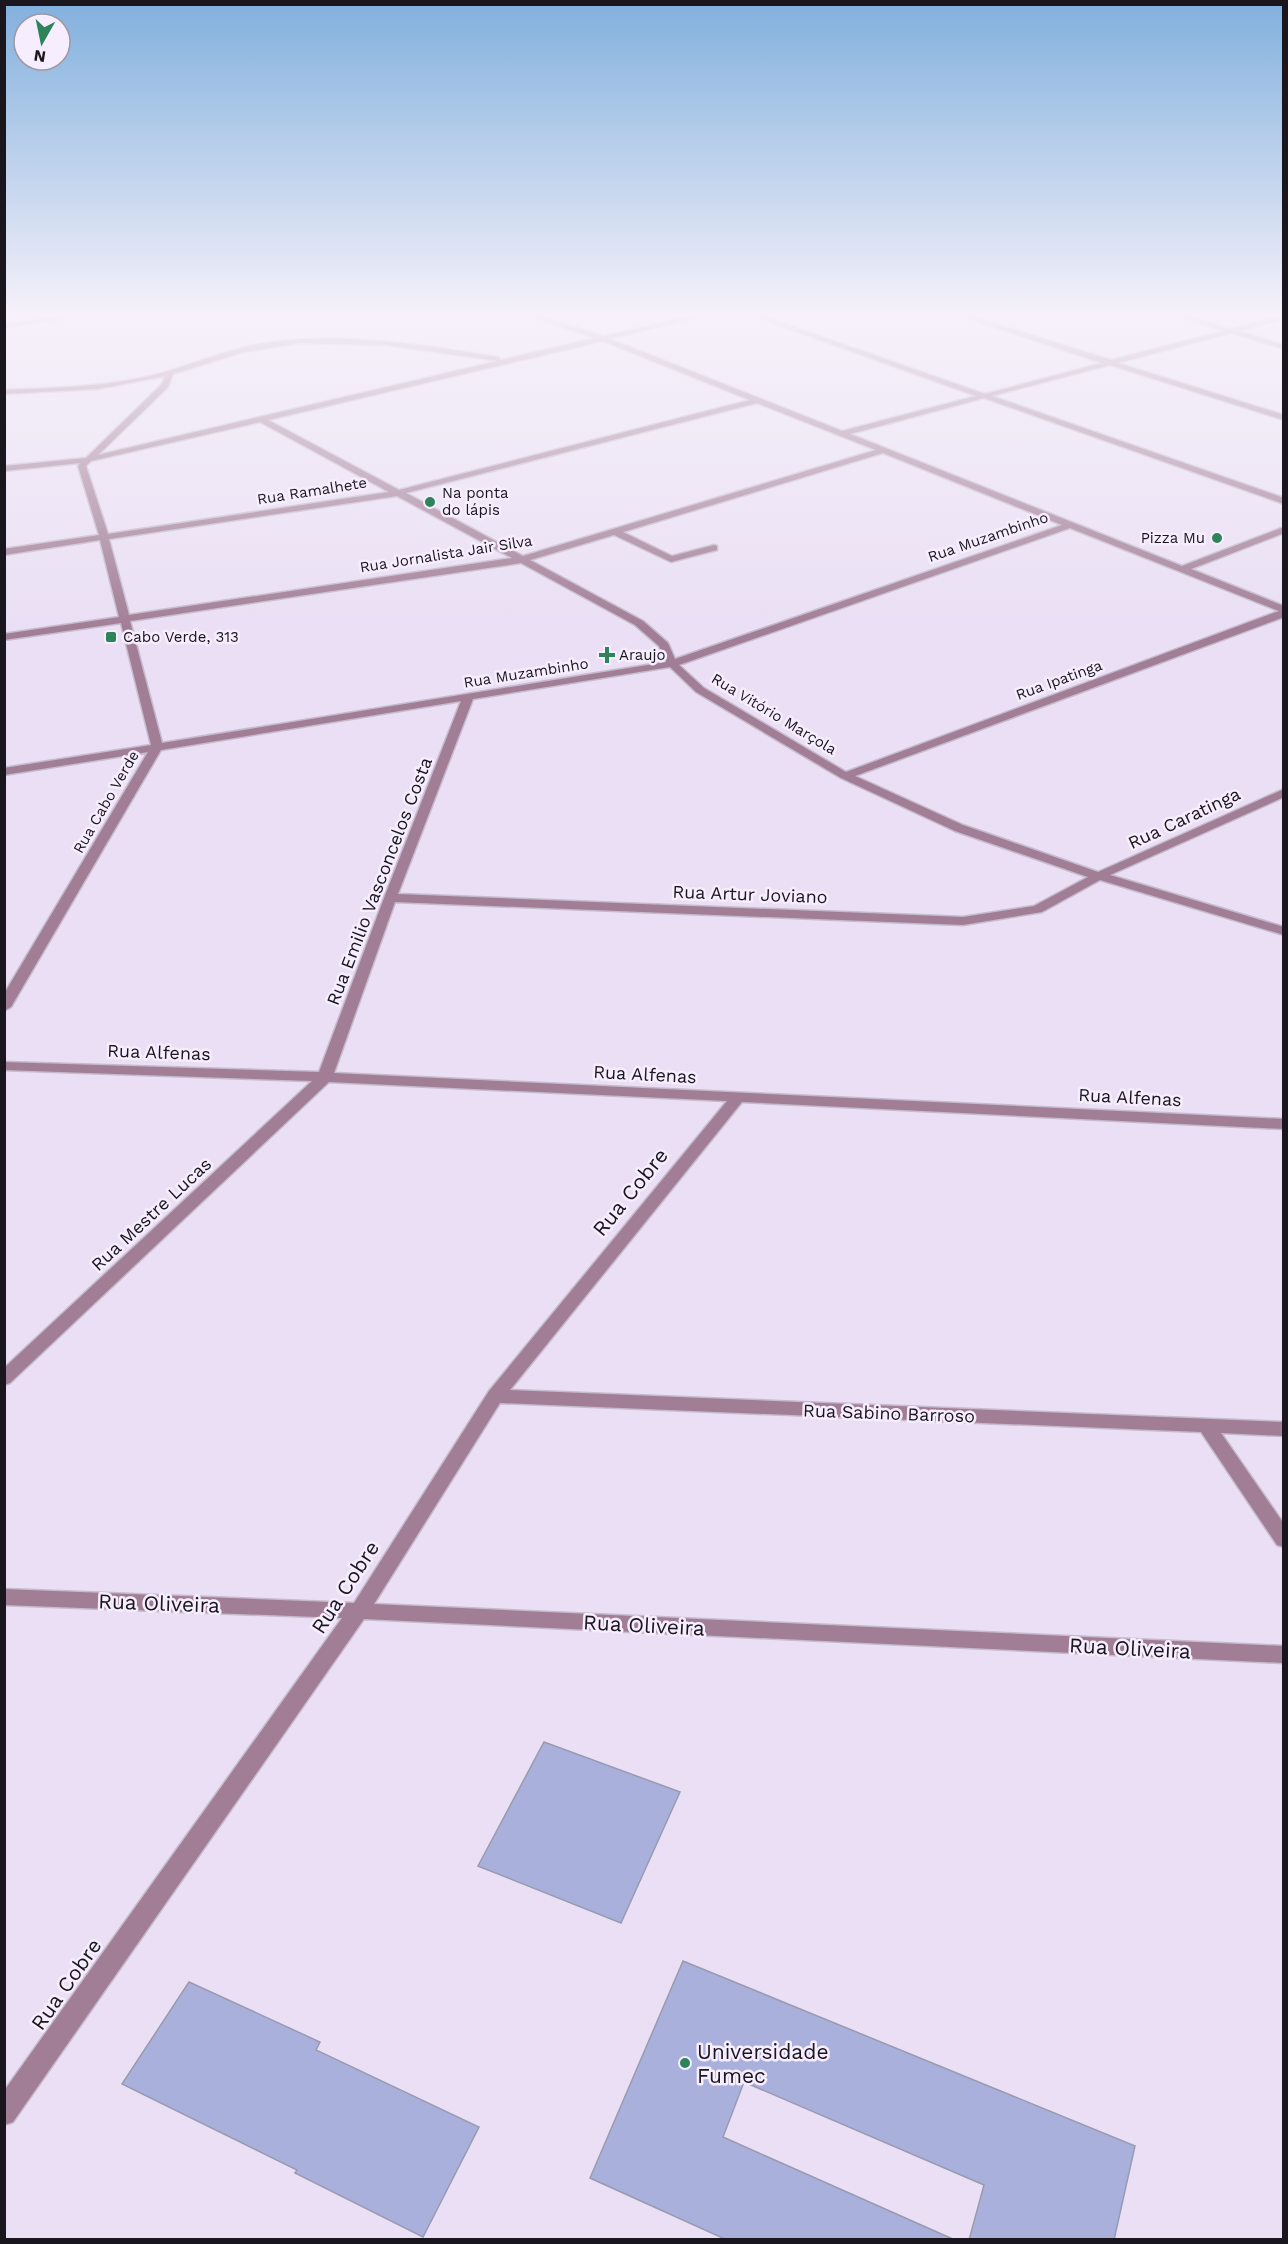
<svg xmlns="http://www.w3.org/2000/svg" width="1288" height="2244" font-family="'Work Sans',sans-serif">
  <rect width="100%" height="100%" fill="#eadff4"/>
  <g fill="#aab0dc" stroke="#989baf" stroke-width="1.5">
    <polygon points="544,1742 680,1792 621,1923 478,1866"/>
    <polygon points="683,1961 1135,2146 1114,2240 969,2240 984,2185 744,2082 723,2137 955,2240 727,2240 590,2178"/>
    <polygon points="189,1982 320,2042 316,2050 479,2127 423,2237 295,2173 297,2170 122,2084"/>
  </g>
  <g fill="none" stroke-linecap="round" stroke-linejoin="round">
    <defs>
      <g id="minor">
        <polygon points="75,314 94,314 4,328 4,324"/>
        <path d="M 522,314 L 533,314 L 604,336 L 698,314 L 710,314 L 610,339 L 842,431 L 976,396 L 747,314 L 757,314 L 985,394 L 1102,363 L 954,314 L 965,314 L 1111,360 L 1223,331 L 1171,314 L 1182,314 L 1231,329 L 1284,315 L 1284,319 L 1239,331 L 1284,345 L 1284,349 L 1231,333 L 1118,363 L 1284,415 L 1284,420 L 1110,365 L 992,396 L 1284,498 L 1284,504 L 984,398 L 850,434 L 1182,566 L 1284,527 L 1284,533 L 1191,569 L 1284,606 L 1284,617 L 855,776 L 963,825 L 1098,872 L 1284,789 L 1284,797 L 1110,875 L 1284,927 L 1284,935 L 1100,880 L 1042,912 L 963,925 L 395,902 L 334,1073 L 1284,1119 L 1284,1129 L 742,1102 L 510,1390 L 1284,1422 L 1284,1436 L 1221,1433 L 1284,1524 L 1284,1547 L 1277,1545 L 1201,1432 L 500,1403 L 374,1604 L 1284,1646 L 1284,1663 L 364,1619 L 13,2122 L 4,2125 L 4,2091 L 342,1618 L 4,1605 L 4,1589 L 354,1603 L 489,1391 L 727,1101 L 329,1082 L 10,1383 L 4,1385 L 4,1368 L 312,1081 L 4,1070 L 4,1062 L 319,1072 L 384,898 L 461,701 L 161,750 L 11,1007 L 4,1011 L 4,994 L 148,752 L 4,775 L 4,768 L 151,745 L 121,623 L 4,640 L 4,634 L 119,617 L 100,540 L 4,555 L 4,549 L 99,535 L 78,466 L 80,463 L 4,471 L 4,466 L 86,458 L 162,384 L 165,376 L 98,389 L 4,394 L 4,390 C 54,388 105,387 154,375 C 193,365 231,347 272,342 C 347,332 423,345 498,357 L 501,360 L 595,338 ZM 603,341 L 750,400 L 399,490 L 268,420 ZM 300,343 L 386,345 L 498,361 L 98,455 L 168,387 L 173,374 L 244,352 ZM 757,403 L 876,450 L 523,556 L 406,493 ZM 260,422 L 389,492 L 108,534 L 86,466 L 91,461 ZM 883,453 L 1062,525 L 675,659 L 668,643 L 643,621 L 530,560 L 614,535 L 671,562 L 717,550 L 717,546 L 714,545 L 672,556 L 623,532 ZM 397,496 L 512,558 L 129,615 L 109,539 ZM 1070,528 L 1279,611 L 846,772 L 704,688 L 679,665 ZM 521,563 L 635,625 L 659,646 L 666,662 L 162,743 L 130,621 ZM 670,667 L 696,692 L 841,778 L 955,831 L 1088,877 L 1034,906 L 963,917 L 398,894 L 473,699 Z"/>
      </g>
    </defs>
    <use href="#minor" stroke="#c5bbcd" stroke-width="3"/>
    <use href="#minor" fill="#a27e96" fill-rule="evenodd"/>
  </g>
  <linearGradient id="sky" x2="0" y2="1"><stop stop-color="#81b0dd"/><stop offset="0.5" stop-color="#f6f1fa"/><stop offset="1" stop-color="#f6f1fa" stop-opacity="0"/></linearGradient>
  <rect width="1288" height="628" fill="url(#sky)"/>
  <g fill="#2d8458" stroke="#f6edfe" stroke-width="2">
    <circle cx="430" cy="502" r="6"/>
    <circle cx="1217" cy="538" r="6"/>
    <rect x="105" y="631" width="12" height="12" rx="3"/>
    <path d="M604 646h6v6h6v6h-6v6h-6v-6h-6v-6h6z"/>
    <circle cx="685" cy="2063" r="6"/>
  </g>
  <g text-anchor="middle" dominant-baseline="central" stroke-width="5" stroke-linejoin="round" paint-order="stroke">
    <g font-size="15" fill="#1a161d" stroke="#f6edfe">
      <text transform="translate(312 491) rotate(-9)">Rua Ramalhete</text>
      <text transform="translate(988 537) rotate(-19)">Rua Muzambinho</text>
      <text transform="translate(446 554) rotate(-9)">Rua Jornalista Jair Silva</text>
      <text transform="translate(526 673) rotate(-9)">Rua Muzambinho</text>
      <text transform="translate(1059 680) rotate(-20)">Rua Ipatinga</text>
      <text transform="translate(774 714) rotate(31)">Rua Vitório Marçola</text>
      <text transform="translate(106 802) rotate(-60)">Rua Cabo Verde</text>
    </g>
    <g font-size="15" fill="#1a161d" stroke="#f6edfe" text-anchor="start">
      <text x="442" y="493">Na ponta<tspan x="442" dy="17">do lápis</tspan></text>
      <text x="1205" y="538" text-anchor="end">Pizza Mu</text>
      <text x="123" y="637">Cabo Verde, 313</text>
      <text x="619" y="655">Araujo</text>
    </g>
    <g font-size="18" fill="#1a161d" stroke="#f6edfe">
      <text transform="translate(1184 818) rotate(-25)">Rua Caratinga</text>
      <text transform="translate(379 881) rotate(-69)">Rua Emilio Vasconcelos Costa</text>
      <text transform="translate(750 894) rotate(2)">Rua Artur Joviano</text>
      <text transform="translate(159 1052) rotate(2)">Rua Alfenas</text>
      <text transform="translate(645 1074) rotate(3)">Rua Alfenas</text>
      <text transform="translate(1130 1097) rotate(3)">Rua Alfenas</text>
      <text transform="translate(151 1214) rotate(-43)">Rua Mestre Lucas</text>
      <text transform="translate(889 1413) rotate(2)">Rua Sabino Barroso</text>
    </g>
    <g font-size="21" fill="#1a161d" stroke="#f6edfe">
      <text transform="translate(630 1192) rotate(-51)">Rua Cobre</text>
      <text transform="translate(345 1587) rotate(-57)">Rua Cobre</text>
      <text transform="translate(159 1603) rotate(2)">Rua Oliveira</text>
      <text transform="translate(644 1625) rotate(3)">Rua Oliveira</text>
      <text transform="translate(1130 1648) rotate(3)">Rua Oliveira</text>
      <text transform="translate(66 1984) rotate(-55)">Rua Cobre</text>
    </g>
    <g font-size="21" fill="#1a161d" stroke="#f6edfe" text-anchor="start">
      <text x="697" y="2051">Universidade<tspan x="697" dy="24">Fumec</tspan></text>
    </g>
  </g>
  <rect width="1288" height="2244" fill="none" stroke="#1a161d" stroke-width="12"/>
  <g transform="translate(42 42) rotate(189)"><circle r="28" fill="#f6edfe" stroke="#9e97a4" stroke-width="1.5"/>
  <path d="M0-4.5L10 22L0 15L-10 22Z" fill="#2d8458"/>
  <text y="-9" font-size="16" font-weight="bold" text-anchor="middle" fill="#1a161d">N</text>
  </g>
</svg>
